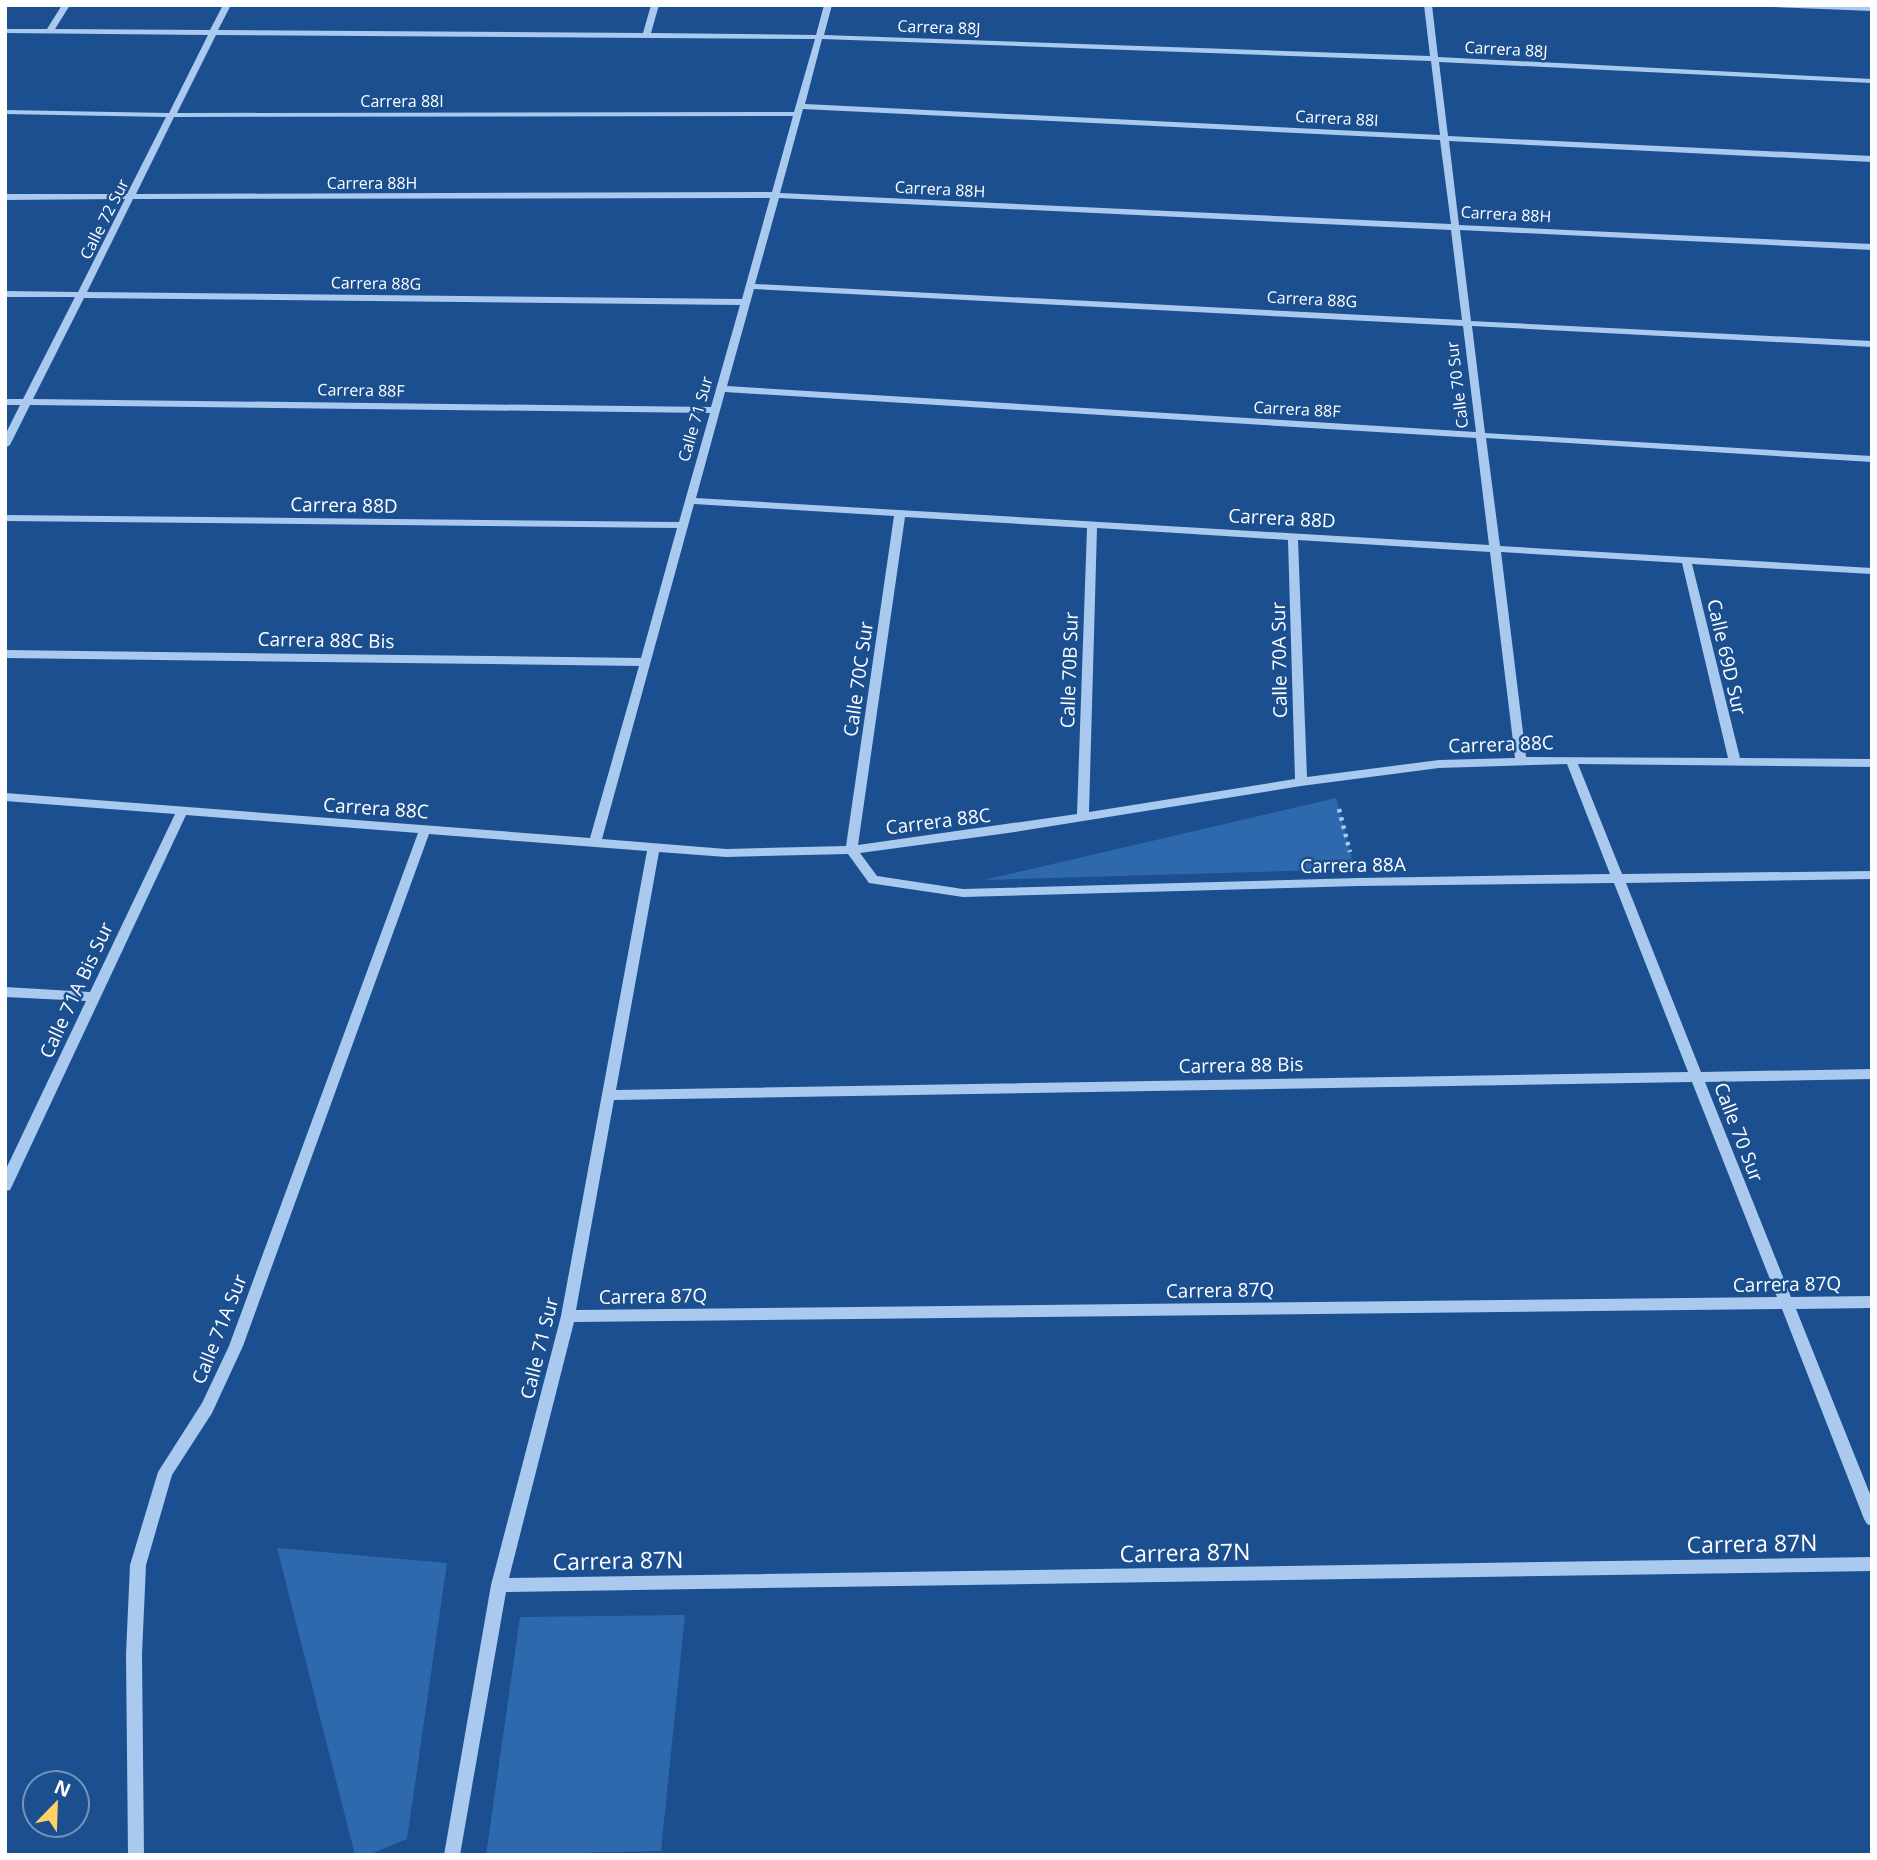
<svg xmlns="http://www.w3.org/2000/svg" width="1877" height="1860" font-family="'Open Sans',sans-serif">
  <rect width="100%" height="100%" fill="#1b4f8f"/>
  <g fill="#2e69ad">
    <polygon points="1336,798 1355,869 984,880"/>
    <polygon points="277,1548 447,1563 407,1839 368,1855 355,1855"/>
    <polygon points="685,1615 661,1851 486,1855 520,1617"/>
  </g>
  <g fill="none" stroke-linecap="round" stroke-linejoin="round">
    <polyline stroke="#a9c9ee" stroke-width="4.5" stroke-dasharray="3.5 5" stroke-linecap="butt" points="1339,809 1350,852"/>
    <g fill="#a9c9ee" fill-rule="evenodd">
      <path d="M 62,5 L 70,5 L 55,29 L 210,30 L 223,5 L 231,5 L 218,30 L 643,33 L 651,5 L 659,5 L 651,33 L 816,35 L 824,5 L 832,5 L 824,35 L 1430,56 L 1424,5 L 1432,5 L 1438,57 L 1872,79 L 1872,83 L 1439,62 L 1448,136 L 1872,156 L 1872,162 L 1449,141 L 1459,225 L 1872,244 L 1872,250 L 1460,230 L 1471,321 L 1872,341 L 1872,347 L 1472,326 L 1485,433 L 1872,456 L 1872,462 L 1486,438 L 1500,546 L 1872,568 L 1872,574 L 1692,564 L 1740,758 L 1872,759 L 1872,767 L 1578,764 L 1622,874 L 1872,871 L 1872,879 L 1626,883 L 1701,1072 L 1872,1069 L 1872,1079 L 1705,1082 L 1791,1297 L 1872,1296 L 1872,1308 L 1796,1309 L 1872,1499 L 1872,1526 L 1867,1524 L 1864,1519 L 1782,1309 L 574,1322 L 509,1578 L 1872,1557 L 1872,1571 L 506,1592 L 460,1855 L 444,1855 L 491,1585 L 561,1316 L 647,851 L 429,834 L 243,1346 L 212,1413 L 172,1475 L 146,1565 L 142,1654 L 144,1855 L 128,1855 L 126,1654 L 130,1565 L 158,1472 L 202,1403 L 229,1346 L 418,833 L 186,815 L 12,1186 L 10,1190 L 5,1191 L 5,1171 L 86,1001 L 5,997 L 5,987 L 90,992 L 175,814 L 5,801 L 5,793 L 590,838 L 639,666 L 5,658 L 5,650 L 641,658 L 677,528 L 5,521 L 5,515 L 679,522 L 710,413 L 30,405 L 10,445 L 5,448 L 5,435 L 20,405 L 5,405 L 5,399 L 23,399 L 75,297 L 5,297 L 5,291 L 78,292 L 125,199 L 5,200 L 5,194 L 127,194 L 166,117 L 5,114 L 5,110 L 169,113 L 208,35 L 5,33 L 5,29 L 47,29 ZM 216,35 L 815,39 L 794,112 L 177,113 ZM 822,39 L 1431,61 L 1440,135 L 805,104 ZM 803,109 L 1440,140 L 1451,224 L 780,193 ZM 793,116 L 772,192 L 136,194 L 174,117 ZM 770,198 L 742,299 L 87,292 L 133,199 ZM 779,198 L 1451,230 L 1462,320 L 755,284 ZM 754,289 L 1463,326 L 1476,432 L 727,386 ZM 84,298 L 740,305 L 711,407 L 33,399 ZM 725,392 L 1476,438 L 1489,545 L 696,498 ZM 694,504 L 894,516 L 846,846 L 726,849 L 602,839 ZM 905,517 L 1087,528 L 1077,814 L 858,845 ZM 1097,528 L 1288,540 L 1295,779 L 1089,812 ZM 1298,540 L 1490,552 L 1515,758 L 1439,760 L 1307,777 ZM 1501,552 L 1682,563 L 1728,758 L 1526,757 ZM 1567,764 L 1610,874 L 1358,878 L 963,889 L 877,876 L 860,853 L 1008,833 L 1301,786 L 1439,768 ZM 659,852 L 726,857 L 848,854 L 869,883 L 963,897 L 1358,886 L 1614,883 L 1688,1072 L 616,1090 ZM 1692,1082 L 1777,1297 L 576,1310 L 614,1100 Z"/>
      <polygon points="1769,5 1872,7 1872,11 1773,7"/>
    </g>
  </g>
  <g text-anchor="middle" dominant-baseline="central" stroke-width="5" stroke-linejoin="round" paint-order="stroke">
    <g font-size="16" fill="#fff" stroke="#1b4f8f">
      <text transform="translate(939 27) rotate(2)">Carrera 88J</text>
      <text transform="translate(1506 49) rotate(3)">Carrera 88J</text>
      <text x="402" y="101">Carrera 88I</text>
      <text transform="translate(1337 118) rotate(3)">Carrera 88I</text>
      <text x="372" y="183">Carrera 88H</text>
      <text transform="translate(940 189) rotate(3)">Carrera 88H</text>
      <text transform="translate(1506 214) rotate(3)">Carrera 88H</text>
      <text transform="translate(104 219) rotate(-63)">Calle 72 Sur</text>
      <text transform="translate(376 283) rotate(1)">Carrera 88G</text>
      <text transform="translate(1312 299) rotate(3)">Carrera 88G</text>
      <text transform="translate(1457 385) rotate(-97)">Calle 70 Sur</text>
      <text transform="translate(361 390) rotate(1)">Carrera 88F</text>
      <text transform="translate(1297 409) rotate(3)">Carrera 88F</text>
      <text transform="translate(695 419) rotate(-74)">Calle 71 Sur</text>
    </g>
    <g font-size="19" fill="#fff" stroke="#1b4f8f">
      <text transform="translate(344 505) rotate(1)">Carrera 88D</text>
      <text transform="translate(1282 518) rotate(3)">Carrera 88D</text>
      <text transform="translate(326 640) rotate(1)">Carrera 88C Bis</text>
      <text transform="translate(1727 657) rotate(77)">Calle 69D Sur</text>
      <text transform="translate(1279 660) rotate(-91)">Calle 70A Sur</text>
      <text transform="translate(1069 670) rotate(-88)">Calle 70B Sur</text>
      <text transform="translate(858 679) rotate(-82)">Calle 70C Sur</text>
      <text transform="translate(1501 744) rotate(-2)">Carrera 88C</text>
      <text transform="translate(376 808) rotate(4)">Carrera 88C</text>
      <text transform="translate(938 821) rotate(-7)">Carrera 88C</text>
      <text transform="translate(1353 865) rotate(-1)">Carrera 88A</text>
      <text transform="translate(76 990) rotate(-65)">Calle 71A Bis Sur</text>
      <text transform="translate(1241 1065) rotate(-1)">Carrera 88 Bis</text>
      <text transform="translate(1739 1132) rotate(69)">Calle 70 Sur</text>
      <text transform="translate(1787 1284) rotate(-1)">Carrera 87Q</text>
      <text transform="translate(1220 1290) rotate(-1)">Carrera 87Q</text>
      <text transform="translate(653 1296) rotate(-1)">Carrera 87Q</text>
      <text transform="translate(219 1329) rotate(-68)">Calle 71A Sur</text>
      <text transform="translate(539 1348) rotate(-76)">Calle 71 Sur</text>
    </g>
    <g font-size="23" fill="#fff" stroke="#1b4f8f">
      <text transform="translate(1752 1543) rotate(-1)">Carrera 87N</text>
      <text transform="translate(1185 1552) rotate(-1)">Carrera 87N</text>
      <text transform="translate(618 1560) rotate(-1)">Carrera 87N</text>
    </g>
  </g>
  <rect width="1877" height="1860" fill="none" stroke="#ffffff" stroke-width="14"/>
  <g transform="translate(56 1804) rotate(23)"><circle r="33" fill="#1b4f8f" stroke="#7695bc" stroke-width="2"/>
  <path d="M0-5L12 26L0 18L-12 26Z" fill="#ffd166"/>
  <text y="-10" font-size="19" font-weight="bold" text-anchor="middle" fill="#ffffff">N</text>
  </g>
</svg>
